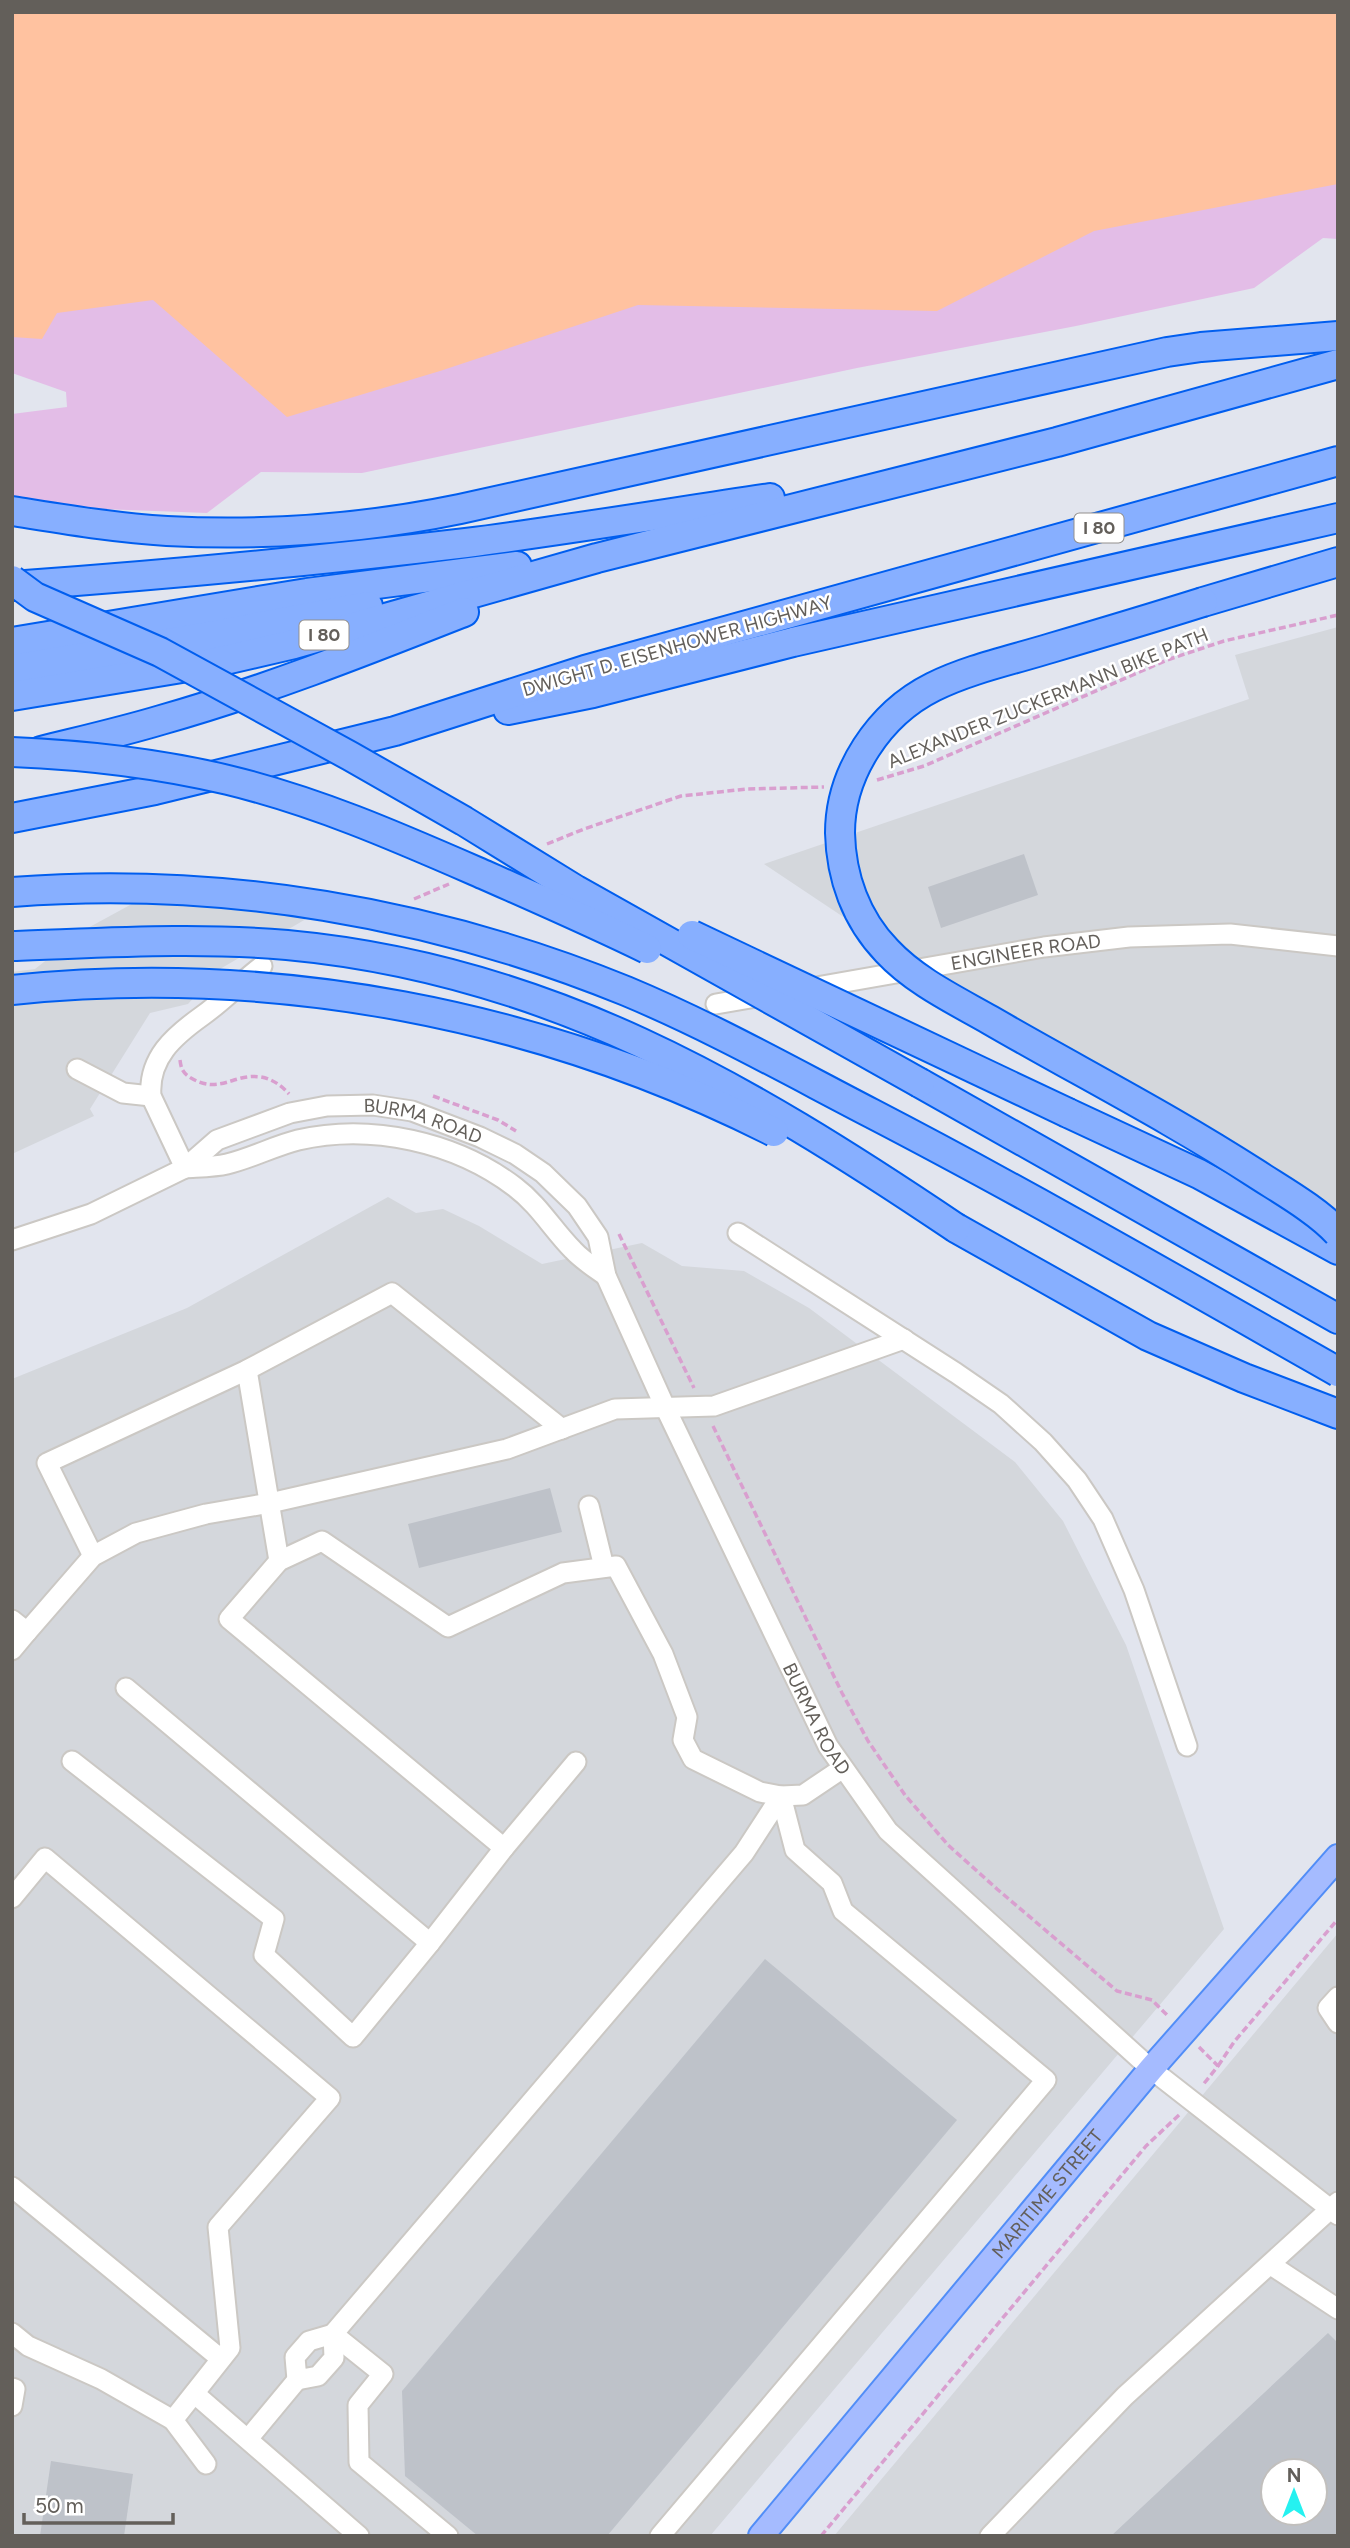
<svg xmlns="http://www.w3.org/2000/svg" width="1350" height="2548" font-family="Figtree,sans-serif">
  <rect width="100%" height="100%" fill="#e2e5ee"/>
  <g fill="#d4d7dc" fill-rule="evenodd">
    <polygon points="1338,627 1338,1247 764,864 1249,699 1235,655"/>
    <polygon points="152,893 318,912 220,969 188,1004 150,1013 90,1109 94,1116 12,1154 12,972 35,969 86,929"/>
    <polygon points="388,1197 416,1213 443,1209 479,1226 542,1264 642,1243 682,1266 744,1271 809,1308 1015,1462 1063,1521 1126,1645 1224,1929 710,2536 12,2536 12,1379 187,1308"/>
    <path d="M 1338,1933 L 1338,2536 L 834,2536 ZM 1273,2471 L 1315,2471 L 1315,2513 L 1273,2513 Z"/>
  </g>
  <polygon fill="#e3bde7" points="12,12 1338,12 1338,239 1323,238 1254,288 1076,326 857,368 362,473 261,472 207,513 50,507 12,501 12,414 67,407 66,392 12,373"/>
  <polygon fill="#ffc2a0" points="12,12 1338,12 1338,184 1094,231 937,311 638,305 440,371 287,417 153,300 57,313 42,339 12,337"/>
  <g fill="#bec2c9" fill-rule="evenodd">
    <polygon points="1024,854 1038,895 941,928 928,887"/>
    <polygon points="550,1488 562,1532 419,1568 408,1524"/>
    <polygon points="765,1959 957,2120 607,2536 478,2536 405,2476 402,2391"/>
    <path d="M 1328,2333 L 1338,2343 L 1338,2536 L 1111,2536 ZM 1273,2471 L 1315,2471 L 1315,2513 L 1273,2513 Z"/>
    <polygon points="51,2461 133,2474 124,2536 40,2536"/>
  </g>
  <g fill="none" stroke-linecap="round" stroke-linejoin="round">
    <defs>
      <g id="minor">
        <path id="s1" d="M 805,989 L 1044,947 L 1129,937 L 1230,934 L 1338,946"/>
        <polyline points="716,1004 768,995"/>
        <polyline points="77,1069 123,1093 151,1096"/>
        <path d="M 185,1168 C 199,1167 214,1167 227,1164 C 252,1158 274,1146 298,1140 C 371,1123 456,1142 515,1187 C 539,1205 553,1230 573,1250 C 582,1260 595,1268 606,1276"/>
        <path d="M 185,1168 L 151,1096 C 148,1058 174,1036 202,1016 C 223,1001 241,982 262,966"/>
        <polyline points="738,1233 956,1373 1001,1404 1043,1442 1077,1480 1103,1519 1134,1590 1187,1746"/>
        <path id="s2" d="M 12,1240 L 91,1214 L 185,1168 L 217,1140 L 290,1113 L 327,1106 L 373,1105 L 412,1111 L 480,1137 L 515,1154 L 543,1173 L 577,1206 L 598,1237 L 606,1276 L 665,1407 L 828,1746 L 888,1831 L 1151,2069 L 1338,2215"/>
        <polyline points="247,1370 279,1561"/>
        <polyline points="589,1506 604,1567"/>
        <polyline points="93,1556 47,1463 247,1370 392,1293 562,1429"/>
        <polyline points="12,1620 27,1632 93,1556 136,1533 206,1514 270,1503 507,1449 615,1409 714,1406 904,1339"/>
        <polyline points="12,1650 27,1632"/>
        <polyline points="126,1688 430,1943 504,1848 229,1619 279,1561 322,1541 448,1627 563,1573 616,1566 663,1654 687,1717 683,1740 693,1759 760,1792 781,1796 795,1850 832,1883 843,1911 1046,2080 660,2536"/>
        <polyline points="72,1761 274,1919 264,1955 353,2037 430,1943"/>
        <polyline points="504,1848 576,1762"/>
        <polyline points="12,1898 45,1858 330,2098 218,2227 230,2348 173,2420 101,2379 28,2346 12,2333"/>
        <polyline points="1338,1997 1328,2008 1338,2023"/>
        <polyline points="12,2187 221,2359"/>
        <polyline points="1271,2265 1338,2309"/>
        <polygon points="333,2334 334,2358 318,2376 297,2380 295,2357 309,2341"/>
        <polyline points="12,2388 15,2389 12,2406"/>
        <polyline points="195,2394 359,2536"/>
        <polyline points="173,2420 206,2464"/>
        <polyline points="248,2439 297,2380"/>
        <polyline points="448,2536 359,2462 358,2405 383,2374 333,2334 744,1853 781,1796 803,1795 843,1768"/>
        <polyline points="990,2536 1125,2396 1338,2202"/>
      </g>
      <g id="major">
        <path id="s3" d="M 761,2536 L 1151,2069 L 1338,1857"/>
      </g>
      <g id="highway">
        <path d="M 12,511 C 63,519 115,528 167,531 C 266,536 363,529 460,509 L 1167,352 L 1201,347 L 1338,336"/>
        <path d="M 12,586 C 164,575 315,561 466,543 C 567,530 669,513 770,498"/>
        <polyline points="1203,602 1338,562"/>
        <polyline points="12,642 307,593 517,566"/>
        <polyline points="12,669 215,635 368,606"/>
        <polyline points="12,696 212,663 294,644 597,558 1057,442 1338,364"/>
        <polyline points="508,710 593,693 793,642 1338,518"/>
        <path d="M 41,751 C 81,741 121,732 161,720 C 264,691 365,651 464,612"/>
        <polyline points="12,818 155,790 395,731 585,670 1338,461"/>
        <polyline points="920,1083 1338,1319"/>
        <polyline points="1068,1113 1199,1174 1338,1250"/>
        <polyline points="956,1228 1148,1336 1244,1378 1338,1414"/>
      </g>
    </defs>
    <use href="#minor" stroke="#cbc8c4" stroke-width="23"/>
    <use href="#major" stroke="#518df7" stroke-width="28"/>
    <use href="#highway" stroke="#005eef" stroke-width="32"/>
    <g stroke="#d99fcf" stroke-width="3.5" stroke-dasharray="7 3.5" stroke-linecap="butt">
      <polyline points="877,780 924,766 1167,660 1224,641 1338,615"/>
      <polyline points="547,844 584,829 681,796 747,789 824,787"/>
      <polyline points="414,899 449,884"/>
      <path d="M 180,1060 C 181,1069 183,1073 191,1078 C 220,1095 233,1073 261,1077 C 272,1079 281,1085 289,1094"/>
      <polyline points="433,1096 498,1120 516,1131"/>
      <polyline points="619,1234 694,1388"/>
      <polyline points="713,1426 842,1693 868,1741 905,1795 948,1845 997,1889 1117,1991 1152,2000 1169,2017"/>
      <polyline points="1199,2047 1218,2066 1202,2086"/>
      <polyline points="1218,2066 1234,2042 1338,1919"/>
      <polyline points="821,2536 1146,2146 1180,2114"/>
    </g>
    <use href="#minor" stroke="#fff" stroke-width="19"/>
    <use href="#major" stroke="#a5bbff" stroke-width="24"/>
    <use href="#highway" stroke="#87afff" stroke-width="28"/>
    <defs>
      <g id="highway-bridge">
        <polyline points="12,580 35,597 160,652 350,756 464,821 576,890 920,1083"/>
        <path d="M 1203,602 C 1152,618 1102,633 1051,648 C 1012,660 969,669 933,687 C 879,714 840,773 840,833 C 841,877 856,919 887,951 C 915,981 955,1000 990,1020 C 1078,1071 1170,1118 1255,1173 C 1281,1190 1317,1210 1338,1233"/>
        <path d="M 12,752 C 85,755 157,763 228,780 C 319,802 402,839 487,876 C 541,900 594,923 647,949"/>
        <path d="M 12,892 C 221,876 432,912 626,991 C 710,1026 790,1071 871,1113 C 1029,1195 1183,1284 1338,1372"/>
        <polyline points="692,935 1068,1113"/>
        <path d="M 12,946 C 104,943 195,937 287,945 C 547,969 745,1086 956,1228"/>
        <path d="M 12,990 C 274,963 539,1013 774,1132"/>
      </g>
    </defs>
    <use href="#highway-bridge" stroke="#005eef" stroke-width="32" stroke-linecap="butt"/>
    <use href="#highway-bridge" stroke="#87afff" stroke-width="28"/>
  </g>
  <g text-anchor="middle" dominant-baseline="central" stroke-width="5" stroke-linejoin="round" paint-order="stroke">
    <g fill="#fff" stroke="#928f8c" stroke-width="2">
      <rect x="1074.5" y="513.5" width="49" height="29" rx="5"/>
      <rect x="299.5" y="620.5" width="49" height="29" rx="5"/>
    </g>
    <g font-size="18" font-weight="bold" fill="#635f5a">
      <text x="1099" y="528">I 80</text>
      <text x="324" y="635">I 80</text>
    </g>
    <g font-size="19" fill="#635f5a" stroke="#fff">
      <text transform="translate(677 646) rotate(-16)">DWIGHT D. EISENHOWER HIGHWAY</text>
      <text transform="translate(1048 698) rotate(-22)">ALEXANDER ZUCKERMANN BIKE PATH</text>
      <text stroke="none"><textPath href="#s1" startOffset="224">ENGINEER ROAD</textPath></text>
      <text stroke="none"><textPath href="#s2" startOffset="444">BURMA ROAD</textPath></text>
      <text stroke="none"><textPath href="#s2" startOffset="1192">BURMA ROAD</textPath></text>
      <text stroke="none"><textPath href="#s3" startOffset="446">MARITIME STREET</textPath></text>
    </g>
  </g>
  <rect width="1350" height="2548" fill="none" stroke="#635f5a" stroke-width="28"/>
  <g transform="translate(1294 2492)"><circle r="33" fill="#ffffff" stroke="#c1bfbd" stroke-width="2"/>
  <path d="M0-5L12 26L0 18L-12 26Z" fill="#25f1f0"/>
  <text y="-10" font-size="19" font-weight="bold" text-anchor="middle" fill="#635f5a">N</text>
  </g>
  <path d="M24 2513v10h149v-10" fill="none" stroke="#635f5a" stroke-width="3.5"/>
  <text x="35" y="2513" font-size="21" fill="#635f5a" stroke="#ffffff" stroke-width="5" paint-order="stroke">50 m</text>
</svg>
